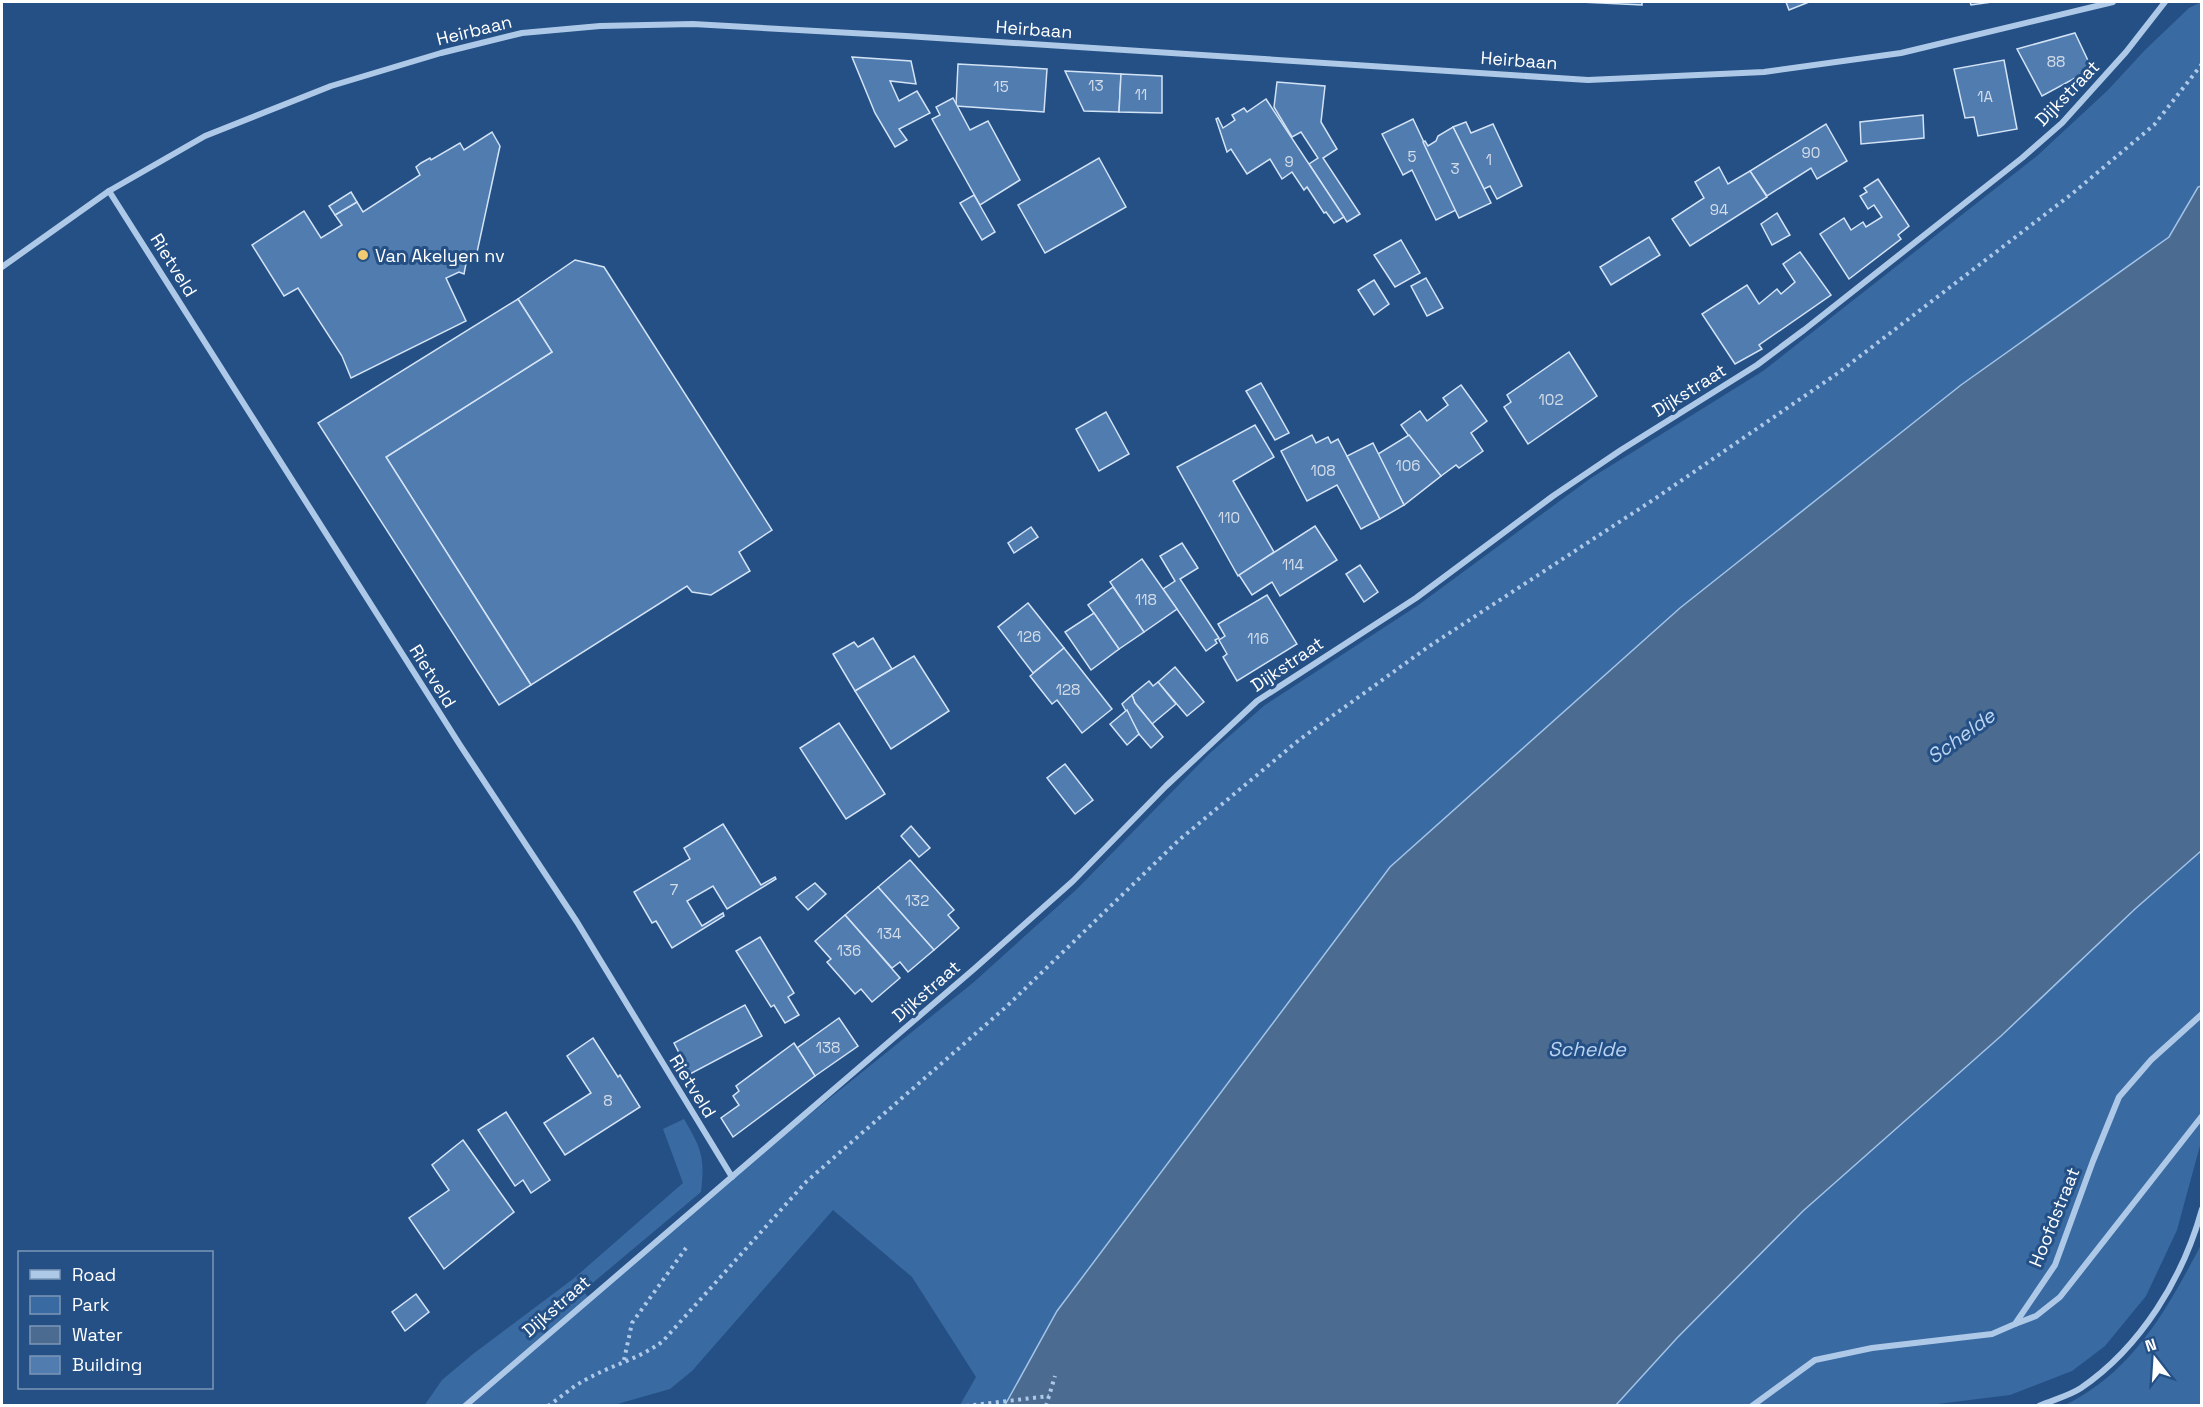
<svg xmlns="http://www.w3.org/2000/svg" width="2203" height="1407" font-family="'Space Grotesk',sans-serif">
  <rect width="100%" height="100%" fill="#255085"/>
  <g fill="#396aa2">
    <path d="M 2201,2 L 2201,186 L 2198,187 L 2169,237 L 1961,385 L 1390,867 L 1057,1311 L 1005,1405 L 960,1405 L 976,1377 L 912,1277 L 833,1210 L 692,1371 L 670,1389 L 614,1405 L 424,1406 L 442,1380 L 473,1354 L 573,1279 L 683,1183 L 663,1129 L 684,1119 C 702,1150 705,1157 701,1192 L 583,1291 L 589,1298 L 732,1177 L 974,982 L 1077,889 L 1210,753 L 1265,705 L 1417,606 L 1591,478 L 1763,371 L 2037,156 L 2108,90 L 2145,50 L 2189,8 Z"/>
    <polygon points="2201,851 2201,1142 2177,1230 2146,1296 2105,1346 2072,1371 2010,1395 1929,1405 1616,1406 1677,1338 1803,1211 2001,1036 2135,909"/>
    <path d="M 2201,1245 L 2201,1405 L 2065,1405 C 2134,1371 2167,1309 2201,1245 Z"/>
  </g>
  <polygon fill="#4b6b91" stroke="#a3c4e9" stroke-width="1.5" points="2201,186 2201,851 2135,909 2001,1036 1803,1211 1677,1338 1616,1405 1005,1405 1057,1311 1390,867 1680,608 1961,385 2169,237 2198,187"/>
  <g fill="#517caf" stroke="#d2e3f6" stroke-width="1.5">
    <polygon points="1580,2 1642,2 1642,5"/>
    <polygon points="1786,2 1809,2 1789,10"/>
    <polygon points="1970,2 1992,2 1971,5"/>
    <polygon points="2075,33 2092,69 2042,96 2017,49"/>
    <polygon points="852,57 911,61 916,84 890,81 899,101 917,91 930,113 899,129 907,140 895,147 875,113"/>
    <polygon points="2004,60 2017,129 1978,136 1974,117 1965,118 1954,69"/>
    <polygon points="958,64 1047,69 1044,112 956,106"/>
    <polygon points="1065,71 1121,74 1119,112 1084,111"/>
    <polygon points="1121,74 1162,76 1162,113 1119,112"/>
    <polygon points="1277,82 1325,86 1321,122 1337,149 1323,158 1360,214 1347,222 1309,164 1318,158 1301,132 1292,137 1274,107"/>
    <polygon points="953,98 970,130 988,121 1020,180 980,205 932,119 940,115 936,107"/>
    <polygon points="1266,99 1344,217 1334,223 1326,212 1324,213 1307,187 1304,190 1292,172 1282,179 1270,159 1247,174 1231,149 1227,152 1216,119 1218,118 1223,128 1235,120 1232,115 1244,108 1247,112"/>
    <polygon points="1923,115 1924,138 1861,144 1860,122"/>
    <polygon points="1413,119 1456,210 1436,220 1412,170 1403,175 1382,134"/>
    <polygon points="1466,122 1471,133 1493,124 1522,186 1497,199 1490,186 1484,189 1453,127"/>
    <polygon points="1826,124 1847,161 1817,179 1811,168 1767,196 1750,171"/>
    <polygon points="1453,127 1491,203 1459,218 1423,142 1425,141 1428,146 1436,141 1438,136"/>
    <polygon points="492,132 500,146 476,257 468,253 464,274 459,272 446,278 466,321 351,378 342,356 298,288 284,296 252,245 304,211 321,238 342,225 335,215 357,202 363,212 420,175 416,167 421,163 430,158 431,160 460,143 464,150"/>
    <polygon points="1099,158 1126,207 1045,253 1018,205"/>
    <polygon points="1719,167 1728,184 1750,171 1767,197 1690,246 1672,219 1704,198 1695,182"/>
    <polygon points="1878,179 1909,226 1898,235 1901,239 1849,279 1820,234 1844,218 1851,230 1863,222 1866,227 1882,217 1874,205 1868,209 1860,196 1867,192 1864,188"/>
    <polygon points="351,192 357,202 335,215 329,206"/>
    <polygon points="974,195 995,232 982,240 960,203"/>
    <polygon points="1777,213 1790,235 1772,245 1761,224"/>
    <polygon points="1649,237 1660,255 1611,285 1600,267"/>
    <polygon points="1401,240 1420,273 1395,287 1374,255"/>
    <polygon points="1800,252 1831,295 1759,345 1762,349 1735,364 1702,314 1747,285 1759,304 1777,289 1781,294 1795,282 1783,264"/>
    <polygon points="575,260 604,267 772,530 739,552 750,571 711,595 692,592 687,586 531,685 386,457 552,352 518,299"/>
    <polygon points="1426,278 1443,308 1427,316 1411,286"/>
    <polygon points="1374,280 1389,304 1374,315 1358,290"/>
    <polygon points="518,299 552,352 386,457 531,685 499,705 318,423"/>
    <polygon points="1569,352 1597,396 1528,444 1504,407 1511,402 1507,395"/>
    <polygon points="1261,383 1289,433 1275,440 1246,391"/>
    <polygon points="1461,385 1487,421 1471,433 1483,451 1459,468 1456,465 1441,476 1418,449 1401,425 1420,411 1427,421 1448,405 1443,398"/>
    <polygon points="1106,412 1129,454 1099,471 1076,429"/>
    <polygon points="1255,425 1274,457 1233,481 1274,552 1238,576 1177,467"/>
    <polygon points="1312,435 1316,443 1328,437 1331,443 1338,439 1380,519 1361,529 1337,485 1307,501 1281,451"/>
    <polygon points="1409,435 1441,476 1404,505 1378,454"/>
    <polygon points="1373,443 1404,505 1380,519 1347,456"/>
    <polygon points="1315,526 1337,560 1280,596 1272,582 1252,595 1239,575"/>
    <polygon points="1031,527 1038,537 1014,553 1008,543"/>
    <polygon points="1182,543 1198,568 1180,579 1219,638 1215,640 1217,643 1206,651 1163,589 1175,581 1160,556"/>
    <polygon points="1142,559 1177,609 1144,632 1110,582"/>
    <polygon points="1360,565 1378,592 1364,602 1346,574"/>
    <polygon points="1113,587 1144,632 1119,649 1088,605"/>
    <polygon points="1267,595 1297,644 1237,681 1223,657 1227,654 1219,640 1225,636 1218,624"/>
    <polygon points="1028,603 1064,648 1033,673 998,627"/>
    <polygon points="1094,613 1119,649 1091,670 1065,632"/>
    <polygon points="873,638 892,669 855,691 833,654 854,642 858,647"/>
    <polygon points="1064,648 1112,709 1082,733 1057,700 1052,704 1030,676"/>
    <polygon points="914,656 949,711 891,749 855,691"/>
    <polygon points="1175,667 1204,702 1187,716 1158,682"/>
    <polygon points="1149,681 1153,686 1158,682 1176,704 1152,724 1135,703 1132,695"/>
    <polygon points="1132,695 1135,703 1163,737 1151,748 1139,734 1122,704"/>
    <polygon points="1127,710 1139,734 1127,745 1110,724"/>
    <polygon points="839,723 885,794 846,819 800,748"/>
    <polygon points="1065,764 1093,800 1075,814 1047,778"/>
    <polygon points="723,824 761,885 775,877 776,879 727,909 713,886 687,901 702,926 723,913 724,916 672,948 656,921 652,923 634,892 690,859 684,848"/>
    <polygon points="911,826 930,848 919,857 901,836"/>
    <polygon points="910,860 954,910 948,915 959,928 934,950 878,887"/>
    <polygon points="815,883 826,894 808,910 796,897"/>
    <polygon points="878,887 934,950 908,972 900,962 892,968 845,915"/>
    <polygon points="845,915 900,978 872,1002 861,989 855,994 827,962 831,959 815,941"/>
    <polygon points="760,937 794,993 788,997 799,1015 785,1023 774,1005 771,1007 736,951"/>
    <polygon points="745,1005 762,1036 690,1074 674,1043"/>
    <polygon points="839,1018 858,1046 815,1076 797,1048"/>
    <polygon points="593,1038 618,1077 620,1075 640,1107 565,1155 544,1123 591,1093 567,1056"/>
    <polygon points="794,1043 815,1076 733,1137 721,1118 739,1105 733,1096 739,1091 736,1086"/>
    <polygon points="506,1112 550,1180 531,1193 523,1180 515,1186 478,1130"/>
    <polygon points="463,1140 514,1212 444,1269 409,1218 449,1190 432,1165"/>
    <polygon points="416,1294 429,1312 405,1331 392,1312"/>
  </g>
  <g fill="none" stroke-linecap="round" stroke-linejoin="round">
    <g stroke="#aec9e8" stroke-width="4" stroke-dasharray="3 4.5" stroke-linecap="butt">
      <polyline points="624,1360 632,1323 686,1248"/>
      <path d="M 548,1406 C 561,1397 573,1386 587,1379 C 612,1365 641,1358 663,1341 L 806,1182 L 1006,1007 L 1179,840 L 1299,740 L 1428,647 L 1656,498 L 1838,373 L 2073,193 L 2154,125 L 2202,64"/>
      <polyline points="966,1406 1049,1396"/>
      <polyline points="1046,1406 1055,1376"/>
    </g>
    <g stroke="#aec9e8" stroke-width="6">
      <polyline points="109,191 460,745 577,922 732,1177"/>
      <polyline points="2,267 109,191 205,136 331,86 441,53 522,33 600,26 693,24 906,36 1588,80 1764,72 1901,53 2113,2"/>
      <polyline points="2015,1324 2036,1316 2060,1297 2202,1116"/>
      <polyline points="465,1406 974,969 1073,881 1166,786 1257,701 1416,598 1553,496 1621,450 1757,365 1804,330 2022,158 2062,123 2126,52 2165,2"/>
      <polyline points="1752,1406 1815,1360 1872,1348 1992,1334 2015,1324 2055,1265 2093,1161 2119,1097 2151,1060 2202,1014"/>
      <path d="M 2039,1406 C 2052,1400 2069,1396 2081,1388 C 2141,1347 2183,1278 2202,1209"/>
    </g>
  </g>
  <circle fill="#f2cb72" stroke="#255085" stroke-width="2" cx="363" cy="255" r="6"/>
  <g text-anchor="middle" dominant-baseline="central" stroke-width="6" stroke-linejoin="round" paint-order="stroke">
    <g font-size="15" fill="#d4deeb">
      <text x="2056" y="61">88</text>
      <text x="1096" y="85">13</text>
      <text x="1001" y="86">15</text>
      <text x="1141" y="94">11</text>
      <text x="1985" y="96">1A</text>
      <text x="1811" y="152">90</text>
      <text x="1412" y="156">5</text>
      <text x="1489" y="159">1</text>
      <text x="1289" y="161">9</text>
      <text x="1455" y="168">3</text>
      <text x="1719" y="209">94</text>
      <text x="1551" y="399">102</text>
      <text x="1408" y="465">106</text>
      <text x="1323" y="470">108</text>
      <text x="1229" y="517">110</text>
      <text x="1293" y="564">114</text>
      <text x="1146" y="599">118</text>
      <text x="1029" y="636">126</text>
      <text x="1258" y="638">116</text>
      <text x="1068" y="689">128</text>
      <text x="674" y="889">7</text>
      <text x="917" y="900">132</text>
      <text x="889" y="933">134</text>
      <text x="849" y="950">136</text>
      <text x="828" y="1047">138</text>
      <text x="608" y="1100">8</text>
    </g>
    <g font-size="18" fill="#fff" stroke="#255085">
      <text transform="translate(1034 29) rotate(4)">Heirbaan</text>
      <text transform="translate(474 30) rotate(-14)">Heirbaan</text>
      <text transform="translate(1519 60) rotate(4)">Heirbaan</text>
      <text transform="translate(2067 93) rotate(-46)">Dijkstraat</text>
      <text transform="translate(174 265) rotate(58)">Rietveld</text>
      <text transform="translate(1689 390) rotate(-32)">Dijkstraat</text>
      <text transform="translate(1287 664) rotate(-34)">Dijkstraat</text>
      <text transform="translate(433 676) rotate(58)">Rietveld</text>
      <text transform="translate(926 991) rotate(-41)">Dijkstraat</text>
      <text transform="translate(693 1086) rotate(58)">Rietveld</text>
      <text transform="translate(2054 1217) rotate(-68)">Hoofdstraat</text>
      <text transform="translate(556 1306) rotate(-41)">Dijkstraat</text>
    </g>
    <g font-size="18" fill="#fff" stroke="#255085" text-anchor="start">
      <text x="375" y="255">Van Akelyen nv</text>
    </g>
    <g font-size="20" font-style="italic" fill="#bad3f0" stroke="#255085">
      <text transform="translate(1961 736) rotate(-36)">Schelde</text>
      <text x="1587" y="1049">Schelde</text>
    </g>
  </g>
  <rect width="2203" height="1407" fill="none" stroke="#ffffff" stroke-width="6"/>
  <rect x="18" y="1251" width="195" height="138" fill="#255085" stroke="#7c96b6" stroke-width="1.5"/>
  <rect x="30" y="1270" width="30" height="9" fill="#aec9e8" stroke="#7c96b6" stroke-width="1.5"/>
  <text x="72" y="1281" font-size="18" fill="#ffffff">Road</text>
  <rect x="30" y="1296" width="30" height="18" fill="#396aa2" stroke="#7c96b6" stroke-width="1.5"/>
  <text x="72" y="1311" font-size="18" fill="#ffffff">Park</text>
  <rect x="30" y="1326" width="30" height="18" fill="#4b6b91" stroke="#7c96b6" stroke-width="1.5"/>
  <text x="72" y="1341" font-size="18" fill="#ffffff">Water</text>
  <rect x="30" y="1356" width="30" height="18" fill="#517caf" stroke="#7c96b6" stroke-width="1.5"/>
  <text x="72" y="1371" font-size="18" fill="#ffffff">Building</text>
  <g transform="translate(2155 1359) rotate(343)" stroke="#255085" stroke-width="4.5" paint-order="stroke">
  <path d="M0-4.5L10 22L0 15L-10 22Z" fill="#ffffff"/>
  <text y="-9" font-size="16" font-weight="bold" text-anchor="middle" fill="#ffffff">N</text>
  </g>
</svg>
